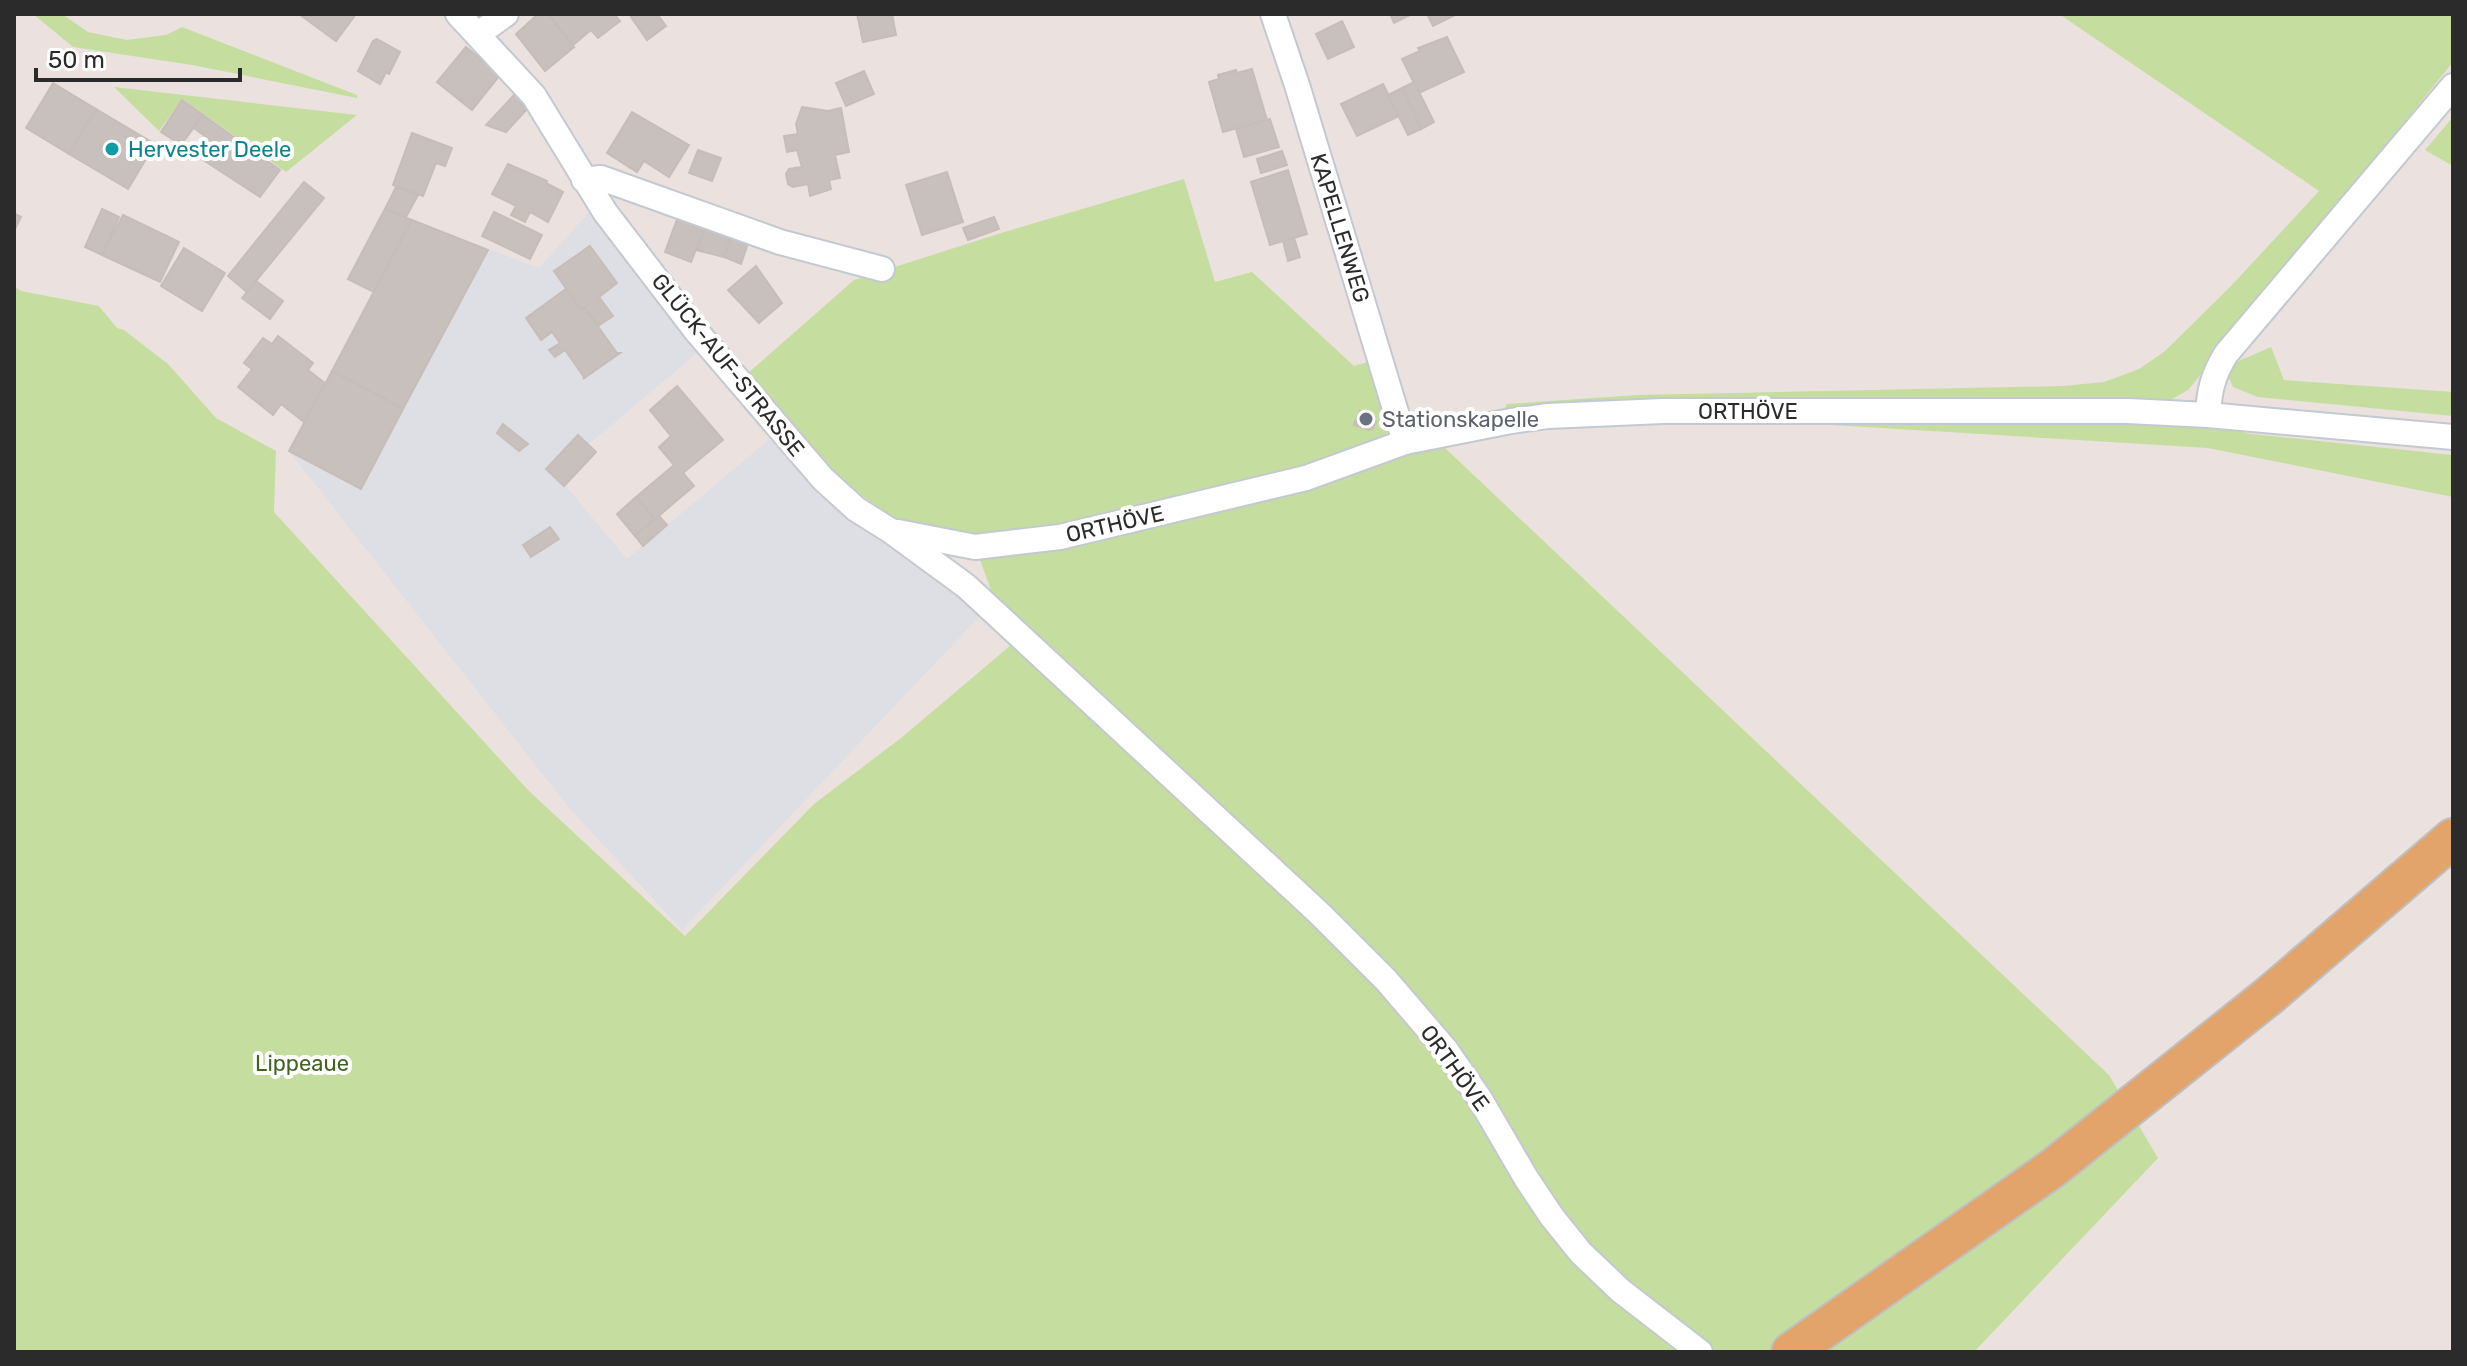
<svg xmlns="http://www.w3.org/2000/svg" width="2467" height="1366" font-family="Rubik,sans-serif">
  <rect width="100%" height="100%" fill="#ebe2df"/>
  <polygon fill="#dedee5" points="383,209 539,268 592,209 697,353 555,473 627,559 772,437 829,503 959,597 980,616 682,930 569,808 289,451 371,293 346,280"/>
  <g fill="#c6dda0">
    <polygon points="33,14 62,14 88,32 127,40 166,35 182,27 357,95 357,98 192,65 73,47"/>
    <polygon points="2059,14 2453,14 2453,62 2198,378 2188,390 2167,402 1501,416 1507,404 1637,395 2063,386 2104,382 2139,369 2164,352 2231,286 2319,191"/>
    <polygon points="114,87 357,115 286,172 182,99 159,131"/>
    <polygon points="2453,117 2453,166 2425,150"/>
    <polygon points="1184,179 1215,282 1252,272 1354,366 1368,362 1389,429 1383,439 1305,468 1058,530 973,535 897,520 844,483 748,373 854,280 1001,233"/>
    <polygon points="14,286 21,291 99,306 117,328 124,330 168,364 216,418 276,451 274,512 528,790 685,936 814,804 901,738 1011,645 980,560 1064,548 1408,453 1444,447 2109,1075 2158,1158 1974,1352 14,1352"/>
    <polygon points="2271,347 2284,380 2453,392 2453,416 2258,397 2233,387 2228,376 2232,364"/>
    <polygon points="2029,419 2246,425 2244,433 2453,455 2453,497 2208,448 1815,424 1695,423 1574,426 1517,432 1517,428 1574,421"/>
  </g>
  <g fill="#c7c0bd" stroke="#c7bdb8" stroke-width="2">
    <polygon points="299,14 356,14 336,41"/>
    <polygon points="538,14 548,14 574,47 545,71 516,34"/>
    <polygon points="548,14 614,14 620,21 598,38 591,30 573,45"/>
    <polygon points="635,14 657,14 666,26 647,40 631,17"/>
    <polygon points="857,14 892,14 896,35 863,42"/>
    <polygon points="1390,14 1412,14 1394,23"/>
    <polygon points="1427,14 1457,14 1433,26"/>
    <polygon points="1342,21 1354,47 1328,59 1316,34"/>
    <polygon points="1447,37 1464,72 1419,93 1402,59 1420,51 1418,48"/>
    <polygon points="377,39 400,52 389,74 386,72 380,84 358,71 373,41"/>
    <polygon points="466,47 500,75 472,110 437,82"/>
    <polygon points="1252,69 1267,120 1223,132 1209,82 1219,79 1218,75 1236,70 1237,73"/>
    <polygon points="864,71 874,94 846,106 836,83"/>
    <polygon points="1414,82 1434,122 1421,129 1402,88"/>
    <polygon points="53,83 96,109 69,154 26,128"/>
    <polygon points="1383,84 1399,116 1357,136 1341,104"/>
    <polygon points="1402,88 1421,129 1408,135 1388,95"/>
    <polygon points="516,93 530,106 506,132 486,125"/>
    <polygon points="182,100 203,115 181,145 161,132"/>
    <polygon points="802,107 828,111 841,108 849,152 835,155 840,178 829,180 831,189 810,196 808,184 793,187 788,184 786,174 789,169 802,167 797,150 787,152 784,136 798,134 796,124"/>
    <polygon points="96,109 155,144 128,189 69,154"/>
    <polygon points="632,112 689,145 669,177 644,161 637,172 607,153"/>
    <polygon points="203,115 280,170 260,197 194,154 206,137 194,128"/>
    <polygon points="1270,119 1279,147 1244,157 1236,129"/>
    <polygon points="412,133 452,148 445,166 436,163 423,196 393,185"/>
    <polygon points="698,150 721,158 712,181 689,173"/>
    <polygon points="1282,151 1287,165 1261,173 1257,159"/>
    <polygon points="508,164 547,181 546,183 563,192 548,222 530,212 525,222 511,215 516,206 492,194"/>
    <polygon points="1288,170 1307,234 1270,245 1251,182"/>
    <polygon points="947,172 963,222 922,235 906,185"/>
    <polygon points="304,182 324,198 247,292 228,276"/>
    <polygon points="396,187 418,195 406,217 385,209"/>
    <polygon points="102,209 119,217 102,255 85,247"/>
    <polygon points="385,209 412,220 374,292 348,279"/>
    <polygon points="494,212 542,235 530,259 482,236"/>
    <polygon points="14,213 21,217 14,231"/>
    <polygon points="679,214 706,224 691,262 665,252"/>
    <polygon points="123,215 179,242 160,282 102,255"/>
    <polygon points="994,217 999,229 968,240 963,228"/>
    <polygon points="412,220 488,250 403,409 332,371"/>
    <polygon points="707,225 733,234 724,257 696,250"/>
    <polygon points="733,234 749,240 741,264 724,257"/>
    <polygon points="1294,238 1300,257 1288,261 1283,241"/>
    <polygon points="590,246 617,283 599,297 613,316 598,326 584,307 581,310 554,271"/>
    <polygon points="184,248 225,273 202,311 161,286"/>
    <polygon points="756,266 782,303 759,323 728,290"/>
    <polygon points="256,281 283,301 270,319 242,298"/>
    <polygon points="566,289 581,310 584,307 617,353 620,353 583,379 584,377 565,350 555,357 549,350 560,343 552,332 541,340 526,318"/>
    <polygon points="278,336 313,363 308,370 325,383 304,422 281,404 273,415 238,387 252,369 244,363 263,338 272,344"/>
    <polygon points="332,371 403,409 361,489 289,451"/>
    <polygon points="677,386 723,440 683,473 694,486 655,519 636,497 674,465 659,447 671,436 650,410"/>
    <polygon points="1360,411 1373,416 1376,422 1373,428 1368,430 1354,425"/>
    <polygon points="503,424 528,444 519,451 497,433"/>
    <polygon points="578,435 596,452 564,486 546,469"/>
    <polygon points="636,497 655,519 635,536 617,514"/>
    <polygon points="659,516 667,525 643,546 635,536"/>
    <polygon points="550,527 559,539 531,557 523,545"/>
  </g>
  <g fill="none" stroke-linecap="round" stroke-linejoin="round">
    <defs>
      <g id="street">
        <polyline points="458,14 534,96 605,212 697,332 823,479 856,509 891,531 966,586 1320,914 1386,980 1446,1050 1480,1099 1526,1178 1552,1217 1581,1253 1621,1291 1700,1352"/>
        <polyline points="1273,14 1297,85 1405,442"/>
        <polyline points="478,34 506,14"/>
        <polyline points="584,180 601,178 780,242 882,269"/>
        <path d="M 2208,415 C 2209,391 2213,375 2226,354 L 2453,86"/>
        <polyline points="898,532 975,547 1060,537 1306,478 1405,442 1511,421 1548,416 1663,411 2128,411 2208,415 2453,437"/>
      </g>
      <polyline id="primary" points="1791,1352 2053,1168 2270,995 2453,838"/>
    </defs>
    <use href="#street" stroke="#c3c9d0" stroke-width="28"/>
    <use href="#primary" stroke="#bfbfbf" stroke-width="42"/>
    <use href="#street" stroke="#fff" stroke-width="24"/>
    <use href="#primary" stroke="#e3a46c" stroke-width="38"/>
  </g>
  <circle fill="#0f9aa8" stroke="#fff" stroke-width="3" cx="112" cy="149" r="8"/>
  <circle fill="#6b7280" stroke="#fff" stroke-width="3" cx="1366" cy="419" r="8"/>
  <g text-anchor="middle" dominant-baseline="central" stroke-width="8" stroke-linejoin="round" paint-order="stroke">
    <g font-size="22" fill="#0d838f" stroke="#fff" text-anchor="start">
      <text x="128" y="149">Hervester Deele</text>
    </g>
    <g font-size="22" fill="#2b2b2b" stroke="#fff">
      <text transform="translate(1340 228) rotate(73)">KAPELLENWEG</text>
      <text transform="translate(728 365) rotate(51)">GLÜCK-AUF-STRASSE</text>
      <text x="1748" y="411">ORTHÖVE</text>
      <text transform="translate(1115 524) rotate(-13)">ORTHÖVE</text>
      <text transform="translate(1455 1068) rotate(54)">ORTHÖVE</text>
    </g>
    <g font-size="22" fill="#5b616d" stroke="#fff" text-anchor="start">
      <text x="1382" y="419">Stationskapelle</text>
    </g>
    <g font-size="22" fill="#416221" stroke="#fff">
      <text x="302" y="1063">Lippeaue</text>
    </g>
  </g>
  <rect width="2467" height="1366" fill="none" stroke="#2b2b2b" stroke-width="32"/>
  <path d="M36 68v12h204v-12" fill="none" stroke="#2b2b2b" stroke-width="4"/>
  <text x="48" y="68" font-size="24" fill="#2b2b2b" stroke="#ffffff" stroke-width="6" paint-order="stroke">50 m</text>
</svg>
